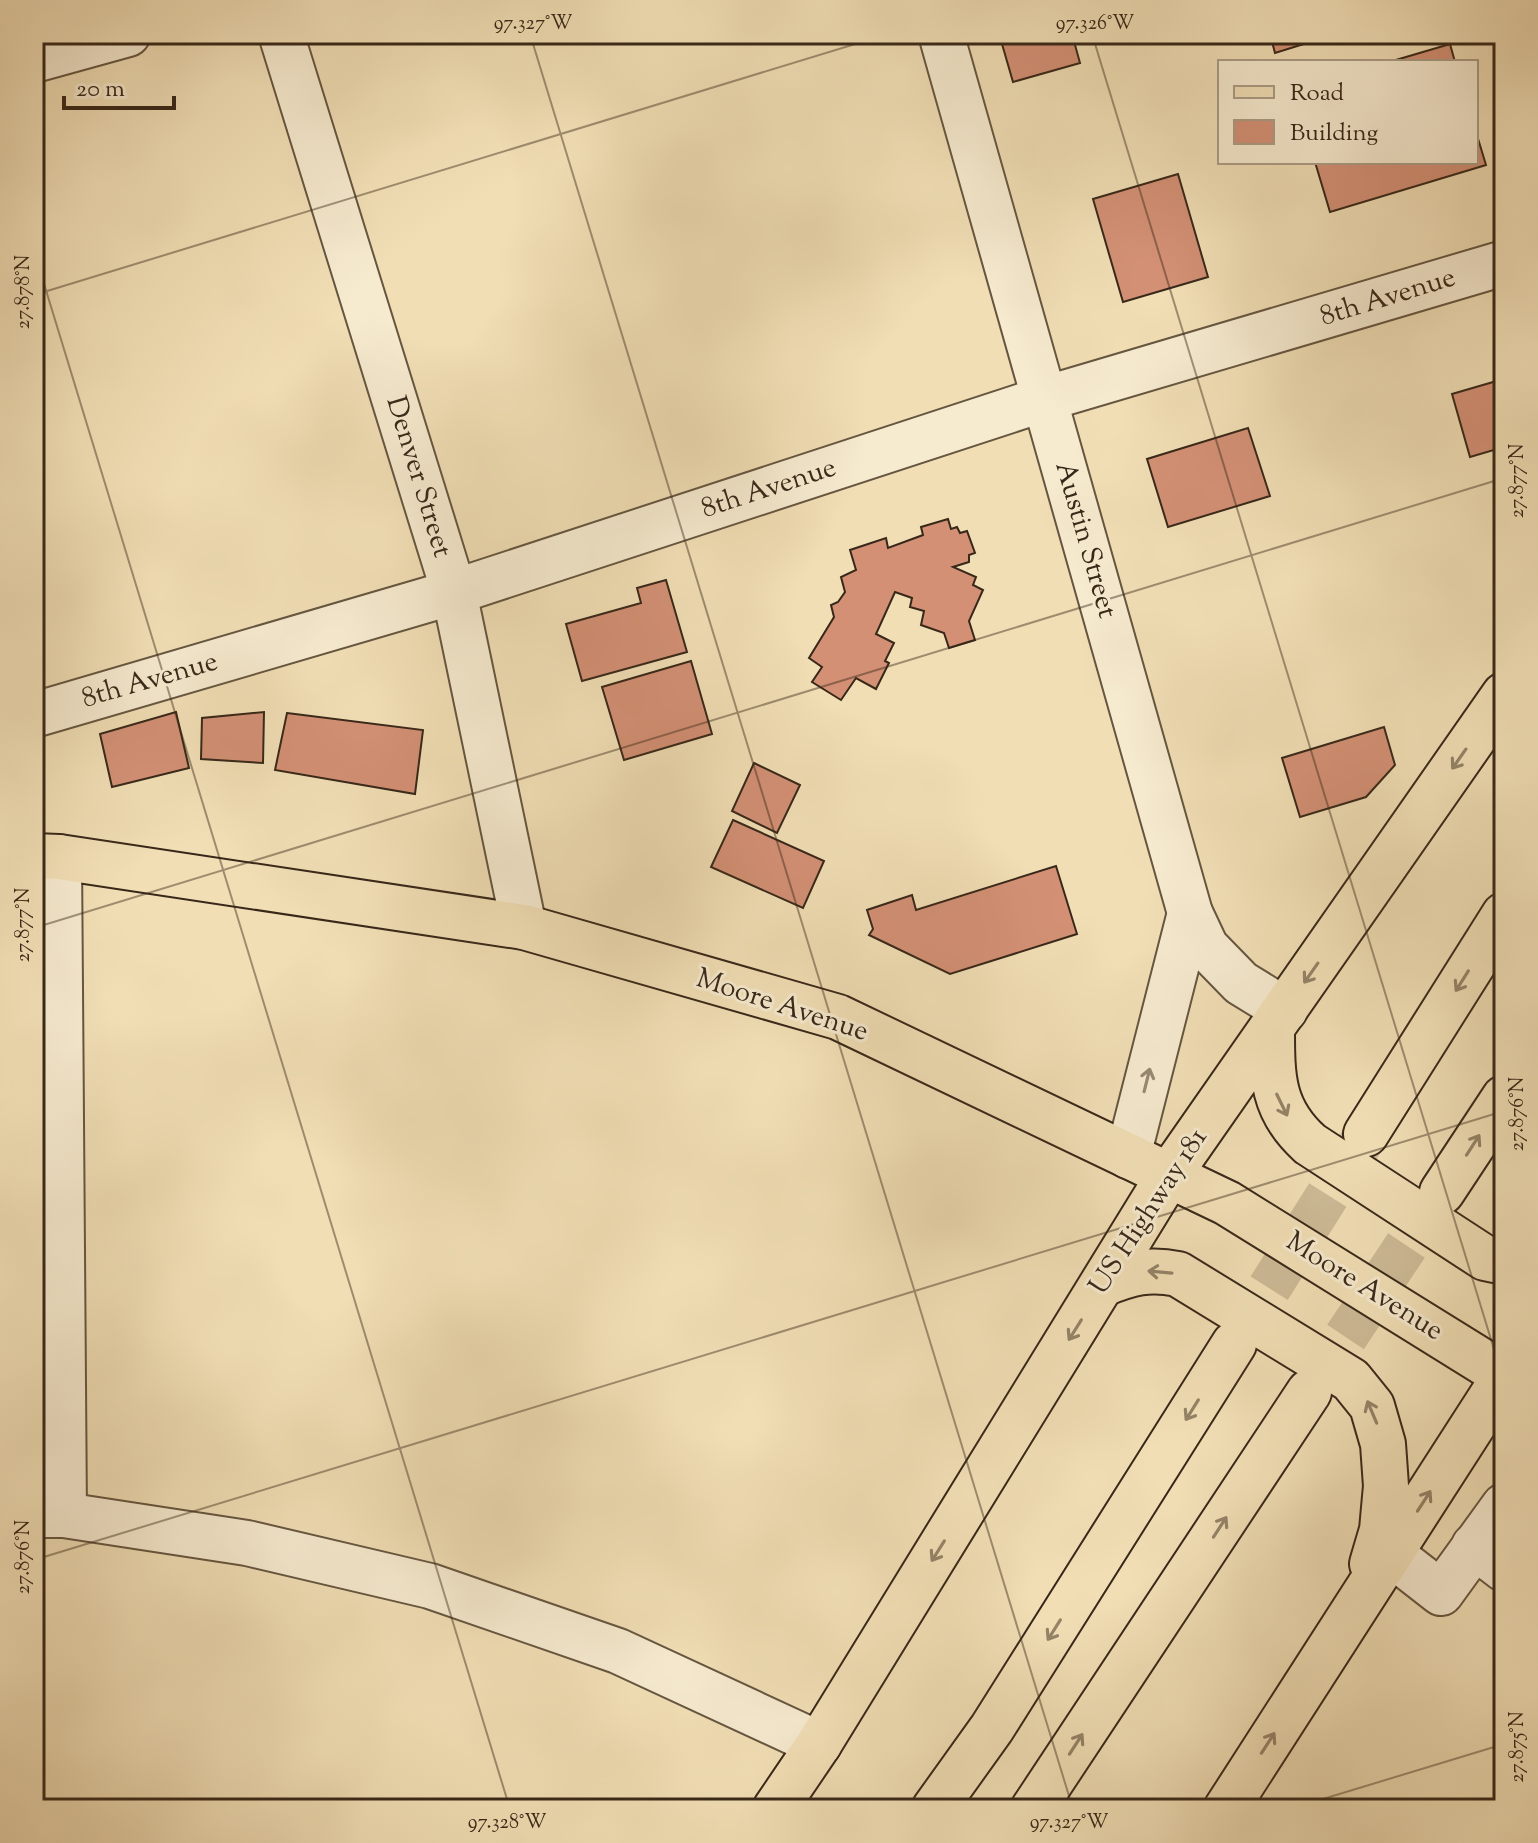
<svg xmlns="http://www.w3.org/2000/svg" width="1538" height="1843" font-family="'Sorts Mill Goudy',serif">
  <rect width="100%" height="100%" fill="#f1deb5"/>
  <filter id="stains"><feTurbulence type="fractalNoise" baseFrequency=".0025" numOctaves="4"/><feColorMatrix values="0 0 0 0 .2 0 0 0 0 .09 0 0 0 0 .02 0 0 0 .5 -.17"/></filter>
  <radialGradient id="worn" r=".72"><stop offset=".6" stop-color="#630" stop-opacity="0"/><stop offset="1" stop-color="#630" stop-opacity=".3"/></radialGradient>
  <g fill="#d39075" stroke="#382819" stroke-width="2">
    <polygon points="1037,34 1072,34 1080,63 1013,82 1002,44"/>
    <polygon points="1270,34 1336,34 1275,53"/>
    <polygon points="1450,44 1455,62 1389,62"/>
    <polygon points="1476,132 1486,165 1330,212 1315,162 1476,162"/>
    <polygon points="1178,174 1208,277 1123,302 1093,199"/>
    <polygon points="1504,366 1504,447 1470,457 1452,394 1500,380 1497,368"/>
    <polygon points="1248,428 1270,496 1168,527 1147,459"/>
    <polygon points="948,519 951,529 957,527 960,533 967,531 975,553 969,555 969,562 953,567 976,577 973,585 983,590 969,621 975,640 949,648 944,633 921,625 924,611 910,607 912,598 895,592 876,634 894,643 885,661 889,663 876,689 856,678 841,700 812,682 822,667 809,658 834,617 831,605 838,602 845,592 841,577 856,570 850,550 886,538 888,548 923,535 921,527"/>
    <polygon points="666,580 687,652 582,681 566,624 641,603 637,588"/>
    <polygon points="691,661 712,734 624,760 602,687"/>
    <polygon points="176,712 189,768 112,787 100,734"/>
    <polygon points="264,712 263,763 201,759 202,718"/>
    <polygon points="287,713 423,730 415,794 275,770"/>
    <polygon points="1384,727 1395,765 1366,797 1300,817 1282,758"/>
    <polygon points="754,763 800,785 777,833 732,811"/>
    <polygon points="733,820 824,861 803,908 711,867"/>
    <polygon points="1056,866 1077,934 950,974 869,935 873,929 867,910 912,895 916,910"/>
  </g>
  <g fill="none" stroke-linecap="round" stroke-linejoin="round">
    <g stroke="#ccba96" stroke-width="44" stroke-dasharray="44 22" stroke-linecap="butt">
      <polyline points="1234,1344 1365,1136"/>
      <polyline points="1309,1392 1442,1192"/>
    </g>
    <defs>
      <g id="minor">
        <polyline points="281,34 454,592 524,927"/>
        <polyline points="941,34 1190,913 1206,947 1241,983 1285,1010"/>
        <polyline points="34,60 128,34"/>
        <polyline points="34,715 454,592 1044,399 1504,263"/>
        <polyline points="59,857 64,1515"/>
        <polyline points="1128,1156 1190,913"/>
        <polyline points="34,1515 64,1515 247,1543 430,1586 618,1651 819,1744"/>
        <polyline points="1474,1546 1504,1569"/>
        <polyline points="1391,1554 1441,1593 1504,1506"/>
      </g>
      <g id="major">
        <polyline points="34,856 59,857 524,927 838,1017 1227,1203 1504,1375"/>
        <path d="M 1272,1029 C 1272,1077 1272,1110 1310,1144 L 1485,1258 L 1504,1262"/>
        <path d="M 1103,1284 C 1131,1273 1148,1268 1178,1274 L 1351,1380 L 1372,1406 L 1383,1444 L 1386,1486 L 1382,1530 L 1372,1564"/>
        <polyline points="819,1744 1169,1175 1504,695"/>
        <polyline points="1226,1809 1504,1377"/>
      </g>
      <g id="highway">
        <polyline points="1366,1134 1504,915"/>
        <polyline points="1442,1192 1504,1098"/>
        <polyline points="775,1809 819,1744"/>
        <polyline points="934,1809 992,1728 1234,1344"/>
        <polyline points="1033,1809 1309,1392"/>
      </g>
    </defs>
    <use href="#minor" stroke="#665640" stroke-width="48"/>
    <use href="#major" stroke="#382819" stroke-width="48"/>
    <use href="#highway" stroke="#382819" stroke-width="48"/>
    <use href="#minor" stroke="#f6eacf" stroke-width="44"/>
    <use href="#major" stroke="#f1deb5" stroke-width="44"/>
    <use href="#highway" stroke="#f1deb5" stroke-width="44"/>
  </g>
  <defs><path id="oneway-shaft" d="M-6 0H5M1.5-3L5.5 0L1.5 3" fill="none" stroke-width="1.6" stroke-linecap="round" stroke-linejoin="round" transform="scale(2)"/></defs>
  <g stroke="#948367">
    <use href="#oneway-shaft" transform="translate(1459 759) rotate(125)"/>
    <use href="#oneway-shaft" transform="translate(1311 973) rotate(125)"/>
    <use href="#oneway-shaft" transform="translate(1462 981) rotate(122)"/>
    <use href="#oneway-shaft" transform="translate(1282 1105) rotate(64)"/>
    <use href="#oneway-shaft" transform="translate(1473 1145) rotate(-57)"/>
    <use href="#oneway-shaft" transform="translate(1160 1272) rotate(-175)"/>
    <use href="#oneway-shaft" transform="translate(1075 1330) rotate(122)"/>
    <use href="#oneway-shaft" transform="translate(1192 1410) rotate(122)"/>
    <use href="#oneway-shaft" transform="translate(1372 1412) rotate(-113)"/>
    <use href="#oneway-shaft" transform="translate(1424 1501) rotate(-57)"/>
    <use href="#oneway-shaft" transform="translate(1220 1527) rotate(-57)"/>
    <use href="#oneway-shaft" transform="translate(938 1551) rotate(122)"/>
    <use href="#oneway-shaft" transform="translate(1054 1630) rotate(122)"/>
    <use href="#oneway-shaft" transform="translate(1268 1743) rotate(-57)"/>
    <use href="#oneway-shaft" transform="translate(1076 1744) rotate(-57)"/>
  </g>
  <use stroke="#978974" href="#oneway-shaft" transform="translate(1147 1080) rotate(-76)"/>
  <path fill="none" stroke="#382819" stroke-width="2" stroke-opacity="0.45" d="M 530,34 L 1073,1809M 1092,34 L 1504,1382M 34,251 L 510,1809M 34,295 L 888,34M 34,928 L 1504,478M 34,1560 L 1504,1111M 1290,1809 L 1504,1744"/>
  <g text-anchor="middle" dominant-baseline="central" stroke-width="6" stroke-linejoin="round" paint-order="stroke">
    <g font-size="28" fill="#382819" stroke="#f6eacf">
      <text transform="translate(1388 298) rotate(-17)">8th Avenue</text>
      <text transform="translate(418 477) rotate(73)">Denver Street</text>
      <text transform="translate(769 489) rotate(-18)">8th Avenue</text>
      <text transform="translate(1085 540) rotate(74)">Austin Street</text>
      <text transform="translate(150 681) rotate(-16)">8th Avenue</text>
      <text transform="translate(782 1006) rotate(18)">Moore Avenue</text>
      <text transform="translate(1149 1212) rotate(-57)">US Highway 181</text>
      <text transform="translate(1364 1287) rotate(32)">Moore Avenue</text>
    </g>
  </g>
  <rect width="1538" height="1843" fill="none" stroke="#f1deb5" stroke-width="88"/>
  <rect x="1218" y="60" width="260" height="104" fill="#f6eacf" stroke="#aa9c86" stroke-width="2"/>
  <rect x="1234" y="86" width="40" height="12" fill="#f1deb5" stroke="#aa9c86" stroke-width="2"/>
  <text x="1290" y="100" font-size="24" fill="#382819">Road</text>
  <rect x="1234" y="120" width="40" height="24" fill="#d39075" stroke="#aa9c86" stroke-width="2"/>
  <text x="1290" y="140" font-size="24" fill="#382819">Building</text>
  <path d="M64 96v12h110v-12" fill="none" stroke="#382819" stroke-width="4"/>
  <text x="76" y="96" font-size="24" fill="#382819" stroke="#f6eacf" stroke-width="6" paint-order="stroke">20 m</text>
  <rect x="44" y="44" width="1450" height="1755" fill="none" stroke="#382819" stroke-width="3"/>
  <g font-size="20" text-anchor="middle" fill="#382819">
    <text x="533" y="29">97.327°W</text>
    <text x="1095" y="29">97.326°W</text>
    <text transform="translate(22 292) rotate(-90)" y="7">27.878°N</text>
    <text transform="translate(1516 481) rotate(-90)" y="7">27.877°N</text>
    <text transform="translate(22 925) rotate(-90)" y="7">27.877°N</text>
    <text transform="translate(1516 1114) rotate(-90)" y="7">27.876°N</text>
    <text transform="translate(22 1557) rotate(-90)" y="7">27.876°N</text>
    <text transform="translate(1516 1747) rotate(-90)" y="7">27.875°N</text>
    <text x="507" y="1828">97.328°W</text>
    <text x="1069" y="1828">97.327°W</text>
  </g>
  <rect width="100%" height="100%" filter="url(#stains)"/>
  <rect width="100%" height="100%" fill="url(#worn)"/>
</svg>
